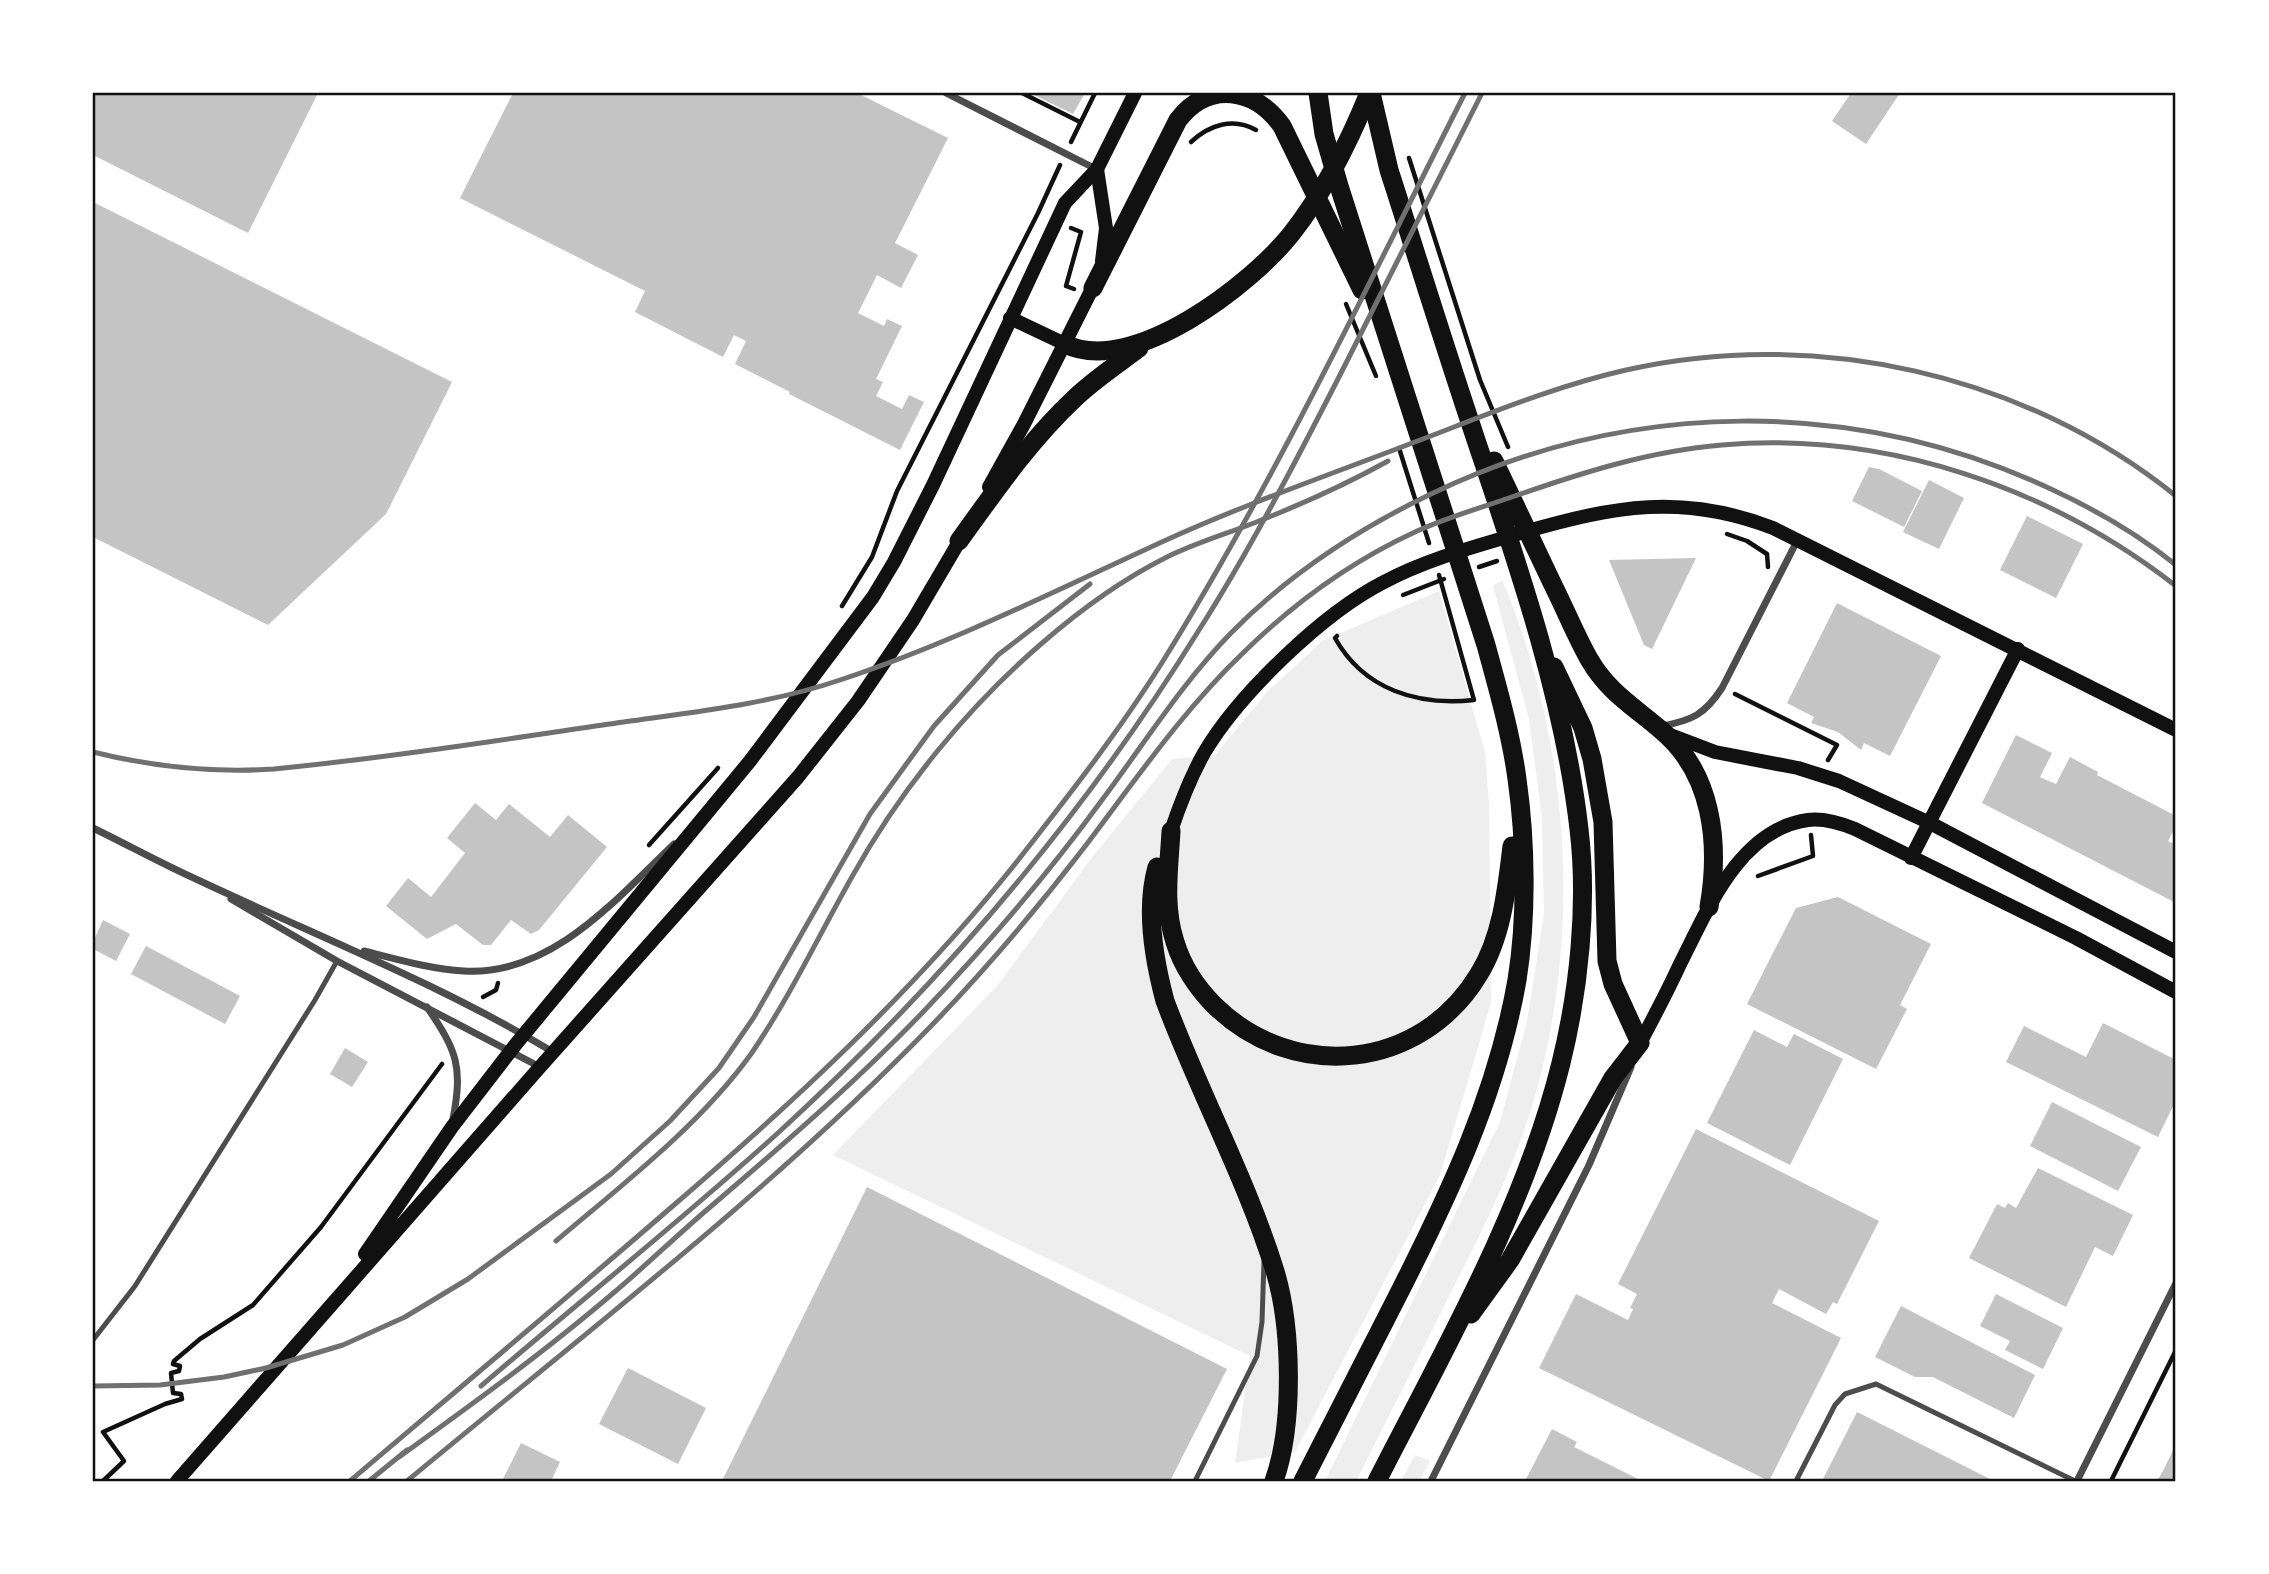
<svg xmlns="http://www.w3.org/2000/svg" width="2269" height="1574" font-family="'PT Sans Narrow',sans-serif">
  <rect width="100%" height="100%" fill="#fff"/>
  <g fill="#eee">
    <path d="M 1502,580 C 1572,744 1583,944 1530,1113 C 1509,1179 1477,1241 1446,1302 C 1416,1362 1386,1422 1356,1481 L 1325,1481 L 1500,1122 L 1527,1021 L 1544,914 L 1542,818 L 1529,719 L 1493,586 Z"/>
    <polygon points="1439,591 1485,752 1489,803 1491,1003 1440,1175 1295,1452 1235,1463 1250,1356 833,1155 998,985 1093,856 1172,759 1215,755 1267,692 1322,641"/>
    <polygon points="1415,1455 1430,1461 1419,1481 1401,1481"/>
  </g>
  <g fill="#c4c4c4">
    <polygon points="93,93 318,93 248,233 93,155"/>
    <polygon points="513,93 857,93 948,138 895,243 918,255 901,288 877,275 858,313 884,326 887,319 902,326 876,379 883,382 876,396 902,409 909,395 924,402 900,450 789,394 790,392 735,364 746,341 734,335 723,357 635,312 645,291 460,198"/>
    <polygon points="1030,93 1085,93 1073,114"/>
    <polygon points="1851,93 1900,93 1866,144 1832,121"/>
    <polygon points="93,202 452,382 386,514 268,625 93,537"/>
    <polygon points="1869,467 1879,469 1922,491 1904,527 1852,501"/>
    <polygon points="1929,480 1964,498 1939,549 1903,532"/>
    <polygon points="2027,516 2083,544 2056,598 2000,570"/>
    <polygon points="1696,558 1652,649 1644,645 1609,560"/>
    <polygon points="1837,603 1941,656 1890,756 1864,743 1861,750 1838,732 1811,723 1814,717 1787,703"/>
    <polygon points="2016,735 2052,753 2040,777 2044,779 2056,784 2070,757 2098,772 2097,775 2176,816 2176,826 2168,841 2176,845 2176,903 1982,803"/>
    <polygon points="475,803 496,820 509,804 550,837 568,815 607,847 539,930 531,934 511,920 491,945 483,945 456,924 427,939 386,906 408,878 431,897 465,853 447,838"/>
    <polygon points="1838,897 1931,944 1900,1005 1907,1009 1876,1069 1747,1004 1796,908"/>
    <polygon points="103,920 130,934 116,961 93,949 93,942"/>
    <polygon points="146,946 240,996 225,1024 131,974"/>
    <polygon points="2103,1023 2176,1060 2176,1100 2158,1137 2006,1062 2024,1026 2086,1057"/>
    <polygon points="1754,1030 1787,1047 1794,1034 1843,1059 1790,1165 1707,1123"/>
    <polygon points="345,1048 368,1062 352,1087 330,1074"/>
    <polygon points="2052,1102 2141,1147 2118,1191 2030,1146"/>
    <polygon points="1696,1129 1879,1221 1837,1304 1833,1302 1826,1314 1779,1289 1772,1303 1841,1338 1769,1481 1539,1368 1576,1294 1628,1320 1633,1309 1630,1308 1637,1294 1618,1284"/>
    <polygon points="2038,1168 2133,1215 2113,1256 2095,1247 2066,1307 1969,1258 1997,1204 2005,1208 2008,1203 2016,1208"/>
    <polygon points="867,1187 1227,1369 1170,1481 722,1481"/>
    <polygon points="1996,1294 2063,1328 2043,1369 2005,1350 2010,1341 1980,1326"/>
    <polygon points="1901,1306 2035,1375 2014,1418 1933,1377 1915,1377 1875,1357"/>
    <polygon points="628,1368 706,1408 678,1464 599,1424"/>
    <polygon points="1857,1412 1994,1481 1822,1481"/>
    <polygon points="1552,1429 1577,1442 1574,1447 1638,1479 1637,1481 1525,1481"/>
    <polygon points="521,1443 560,1462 551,1481 502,1481"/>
    <polygon points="2176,1444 2176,1481 2157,1481 2164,1469"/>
  </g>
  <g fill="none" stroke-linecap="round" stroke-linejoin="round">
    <g stroke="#111" stroke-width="4.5">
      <polyline points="1022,93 1080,122"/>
      <polyline points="1071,142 1095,93"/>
      <path d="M 1191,142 C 1209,125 1233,117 1256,130"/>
      <polyline points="1409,158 1480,380 1508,447"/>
      <polyline points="1071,228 1081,232 1066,286 1074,289"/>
      <polyline points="1346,304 1376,376"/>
      <polyline points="1399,448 1429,543"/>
      <polyline points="1727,534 1747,541 1767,554 1768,567"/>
      <polyline points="1479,567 1497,561"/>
      <polyline points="1403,595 1444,579"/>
      <polyline points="842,606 872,557 897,491 1038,213 1060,165"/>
      <path d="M 1337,636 L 1335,638 C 1364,690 1418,706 1474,700 L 1439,575"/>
      <polyline points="1735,694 1837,745 1828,760"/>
      <polyline points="649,845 718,768"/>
      <polyline points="1758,876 1813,856 1811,835"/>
      <polyline points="483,997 496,990 498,983"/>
      <polyline points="103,1481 124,1461 103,1432 165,1404 182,1399 181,1394 173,1393 171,1373 179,1371 180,1366 173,1364 174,1361 200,1339 253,1305 321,1227 442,1064"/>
      <polyline points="2111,1481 2176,1350"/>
    </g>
    <g stroke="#4c4c4c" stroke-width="5">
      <polyline points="93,1340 135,1286 315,1000 337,961"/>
      <polyline points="1195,1481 1257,1356 1262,1322 1264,1261"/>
      <polyline points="1796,1481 1835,1405 1845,1394 1876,1384 2075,1481"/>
    </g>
    <g stroke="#4c4c4c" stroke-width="7">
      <polyline points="946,93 1096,169"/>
      <path d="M 1661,726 C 1692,721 1705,714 1722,688 L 1797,541"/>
      <path d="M 93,828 C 128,845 162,864 198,880 C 317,936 440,984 553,1052"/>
      <polyline points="231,899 337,961 540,1067"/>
      <path d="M 364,951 C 396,959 430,969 464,971 C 552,976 616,899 674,844"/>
      <path d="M 427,1007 C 457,1051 463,1066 453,1119"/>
      <polyline points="1431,1481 1589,1165 1631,1067"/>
      <polyline points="2077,1481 2176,1283"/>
    </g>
    <g stroke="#111" stroke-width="14">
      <polyline points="1097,169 1106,228 1102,261"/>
      <polyline points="1010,318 1065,344"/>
      <polyline points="989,487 1024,424 1096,281"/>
      <polyline points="1673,736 1715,752 1798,768 1839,781 1930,823 2176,952"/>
      <path d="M 1171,831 C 1180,804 1190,778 1204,753 C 1239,694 1323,613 1384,582 C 1427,559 1477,546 1524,532 C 1614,506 1683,493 1773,528 L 2176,730"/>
      <polyline points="1911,858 2018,649"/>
      <path d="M 1640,1043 C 1654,1017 1668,990 1681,962 C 1708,909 1740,829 1808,820 C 1824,818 1840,823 1855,829 L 2076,938 L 2176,992"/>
      <polyline points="365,1254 452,1127 516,1044 750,761 873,597 894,562 933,485 1065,203 1097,169 1135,93"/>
      <polyline points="177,1481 540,1067 798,777 858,701 913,620 963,535"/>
    </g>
    <g stroke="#111" stroke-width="19">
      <path d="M 1371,93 L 1389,170 C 1418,260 1446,351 1476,440 C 1518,565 1564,698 1579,829 C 1588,904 1579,990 1561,1063 C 1525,1209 1445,1348 1377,1481"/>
      <path d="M 1093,288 L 1178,120 C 1209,80 1255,88 1282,126 L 1362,290"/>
      <path d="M 1065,344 C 1132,377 1252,284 1292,233 C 1325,191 1349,142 1369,93"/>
      <path d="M 1494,461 C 1514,503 1534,545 1554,587 C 1566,611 1576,636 1589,659 C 1608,692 1633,706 1661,730 C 1713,773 1720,844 1709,907"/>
      <path d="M 959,541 C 995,491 1030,440 1075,398 C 1095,379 1118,364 1139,348"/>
      <path d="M 1171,831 C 1169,869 1163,905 1175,942 C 1182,965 1197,988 1214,1005 C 1293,1083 1421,1071 1479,974 C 1502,937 1507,888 1512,846"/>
      <path d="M 1157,867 C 1145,909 1154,960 1165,1001 C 1199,1092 1246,1178 1275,1271 C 1292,1328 1294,1425 1274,1481"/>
      <polyline points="1471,1314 1510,1260 1613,1078 1640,1043 1613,984 1607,961 1603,822 1592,759 1583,728 1554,667"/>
      <path d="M 1303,1481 C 1334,1421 1364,1361 1395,1301 C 1447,1199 1497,1095 1517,980 C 1527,918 1526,842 1517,779 C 1511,734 1498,689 1486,645 L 1339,186 L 1324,134 L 1318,93"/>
    </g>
    <g stroke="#707070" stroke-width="5">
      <path d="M 93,752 C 153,767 212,773 274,769 C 384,758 494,741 603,725 C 683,713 764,706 840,680 C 952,643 1057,590 1164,541 C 1243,505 1326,476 1407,445 C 1479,418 1551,387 1626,370 C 1815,327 2025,374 2176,496"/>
      <path d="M 556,1241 C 623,1184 700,1125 751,1054 C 790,997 819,935 853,875 C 901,789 967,708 1041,644 C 1080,610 1121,580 1167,557 C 1195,543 1226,534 1254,523 C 1300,505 1345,485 1388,461"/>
      <polyline points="93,1386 160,1385 224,1377 266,1368 343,1345 405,1317 468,1279 611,1174 670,1121 719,1068 754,1017 870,814 934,726 998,655 1090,584"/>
      <path d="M 481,1386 C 580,1301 682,1220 779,1132 C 866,1052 950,965 1025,873 C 1088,796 1147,714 1199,630 C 1251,548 1296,461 1340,375 C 1388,281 1435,187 1482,93"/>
      <path d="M 399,1457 C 471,1405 543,1353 611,1295 C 642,1269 671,1241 702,1214 C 778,1149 854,1084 923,1012 C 987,945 1048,874 1102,800 C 1144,744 1182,683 1231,633 C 1288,575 1358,529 1431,494 C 1629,399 1854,396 2053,490 C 2096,510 2139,535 2176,565"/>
      <path d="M 350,1481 C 456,1391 562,1302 667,1211 C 793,1103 916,989 1019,859 C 1069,795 1120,730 1163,661 C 1276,479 1368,284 1465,93"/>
      <polyline points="369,1481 407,1450"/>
      <path d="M 407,1481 C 585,1333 771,1191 932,1025 C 986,969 1036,910 1083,849 C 1134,782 1183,710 1244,652 C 1293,604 1352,561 1415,532 C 1445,518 1477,509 1509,498 C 1578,474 1648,451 1722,445 C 1885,431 2049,487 2176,586"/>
    </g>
  </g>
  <rect width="2269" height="1574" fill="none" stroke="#ffffff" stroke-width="189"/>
  <rect x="94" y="94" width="2080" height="1386" fill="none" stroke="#111" stroke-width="2.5"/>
</svg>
